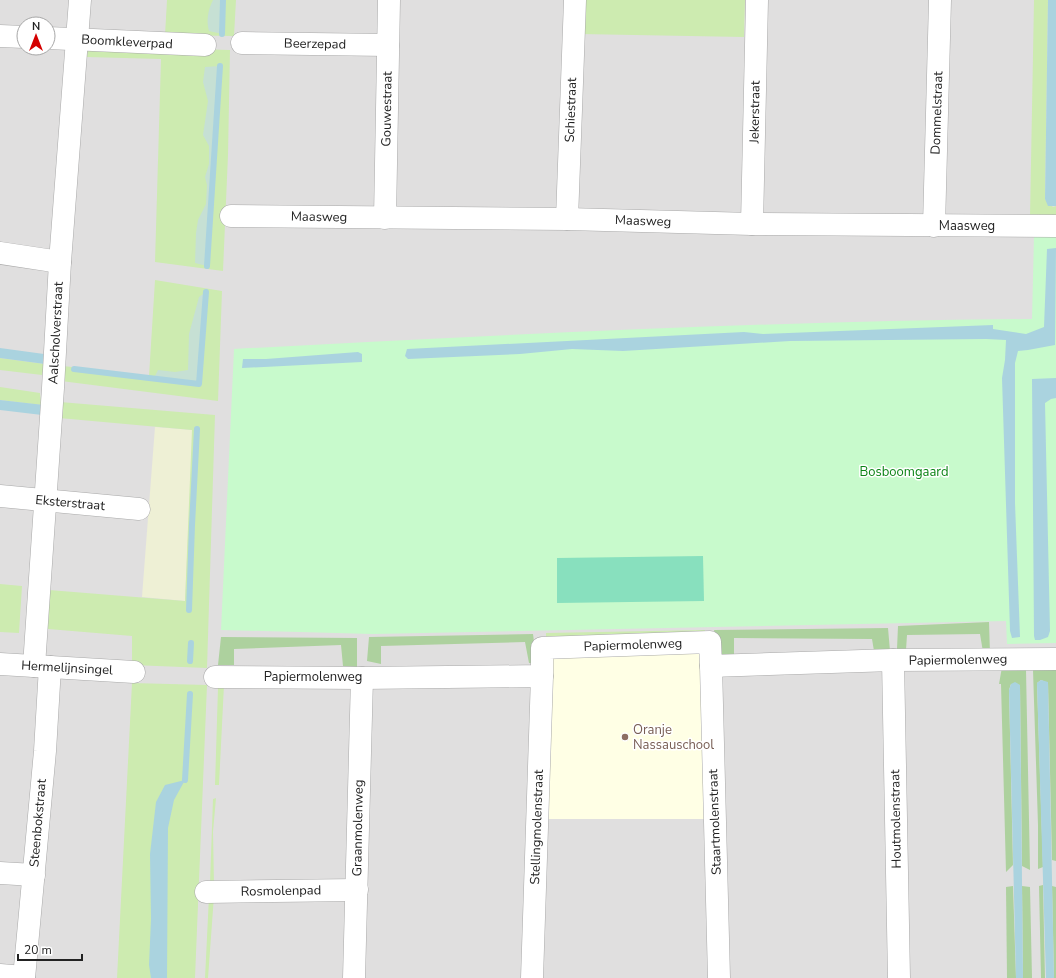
<svg xmlns="http://www.w3.org/2000/svg" width="1056" height="978" font-family="'Nunito Sans',sans-serif">
  <rect width="100%" height="100%" fill="#f2efe9"/>
  <path fill="#e0dfdf" fill-rule="evenodd" d="M 0,0 L 1056,0 L 1056,978 L 0,978 ZM 24,24 L 48,24 L 48,48 L 24,48 Z"/>
  <polygon fill="#ffffe5" points="703,650 706,819 544,819 548,655"/>
  <polygon fill="#eef0d5" points="155,427 193,430 185,601 142,597"/>
  <g fill="#cdebb0">
    <polygon points="167,0 236,0 234,36 165,35"/>
    <polygon points="580,0 745,0 744,37 579,34"/>
    <polygon points="1034,0 1048,0 1045,199 1053,207 1056,206 1056,218 1030,217"/>
    <polygon points="162,48 230,50 228,155 223,271 155,262 161,59 87,57 88,49"/>
    <polygon points="155,280 222,291 218,401 61,381 63,366 149,376"/>
    <polygon points="0,358 45,364 42,375 0,370"/>
    <polygon points="0,387 40,393 41,405 0,400"/>
    <polygon points="60,402 215,415 207,668 132,665 132,636 48,629 49,590 185,601 192,430 59,418"/>
    <polygon points="0,584 22,586 19,633 0,632"/>
    <polygon points="705,630 704,634 546,639 546,633"/>
    <polygon points="132,683 207,685 195,978 117,978"/>
    <polygon points="224,685 219,785 215,785 218,687"/>
    <polygon points="216,798 213,832 214,884 210,883 213,799"/>
    <polygon points="209,896 214,896 208,978 205,978"/>
  </g>
  <g fill="#add19e">
    <polygon points="989,622 990,654 983,652 980,634 907,635 906,650 897,649 898,626"/>
    <polygon points="888,628 890,651 874,651 872,639 734,638 734,659 719,659 714,630"/>
    <polygon points="533,634 537,664 529,663 525,642 381,646 381,664 367,661 369,637"/>
    <polygon points="221,637 357,638 357,667 343,666 341,645 234,649 234,665 218,665"/>
    <polygon points="1002,667 1026,670 1030,870 1022,866 1020,685 1011,684 1009,690 1013,865 1006,872 1001,684 999,684"/>
    <polygon points="1056,669 1056,861 1052,860 1048,683 1041,680 1037,683 1043,867 1038,869 1038,825 1033,670"/>
    <polygon points="1043,885 1045,978 1041,978 1039,886"/>
    <polygon points="1013,886 1016,978 1007,978 1006,887"/>
    <polygon points="1022,886 1030,887 1032,978 1023,978"/>
    <polygon points="1052,886 1056,887 1056,978 1054,978"/>
  </g>
  <g fill="#c6e0d4">
    <path d="M 213,0 L 223,0 L 222,34 L 209,31 C 206,20 208,10 213,0 Z"/>
    <polygon points="220,66 207,266 195,263 196,233 198,220 206,204 207,185 205,177 209,164 209,146 203,135 208,101 203,82 205,67"/>
    <polygon points="206,292 199,384 154,378 158,370 175,372 188,370 189,334 199,297"/>
  </g>
  <path fill="#c8facc" d="M 1056,233 L 1056,643 L 1007,644 L 1006,621 L 372,634 L 221,630 L 234,349 C 500,335 766,321 1032,319 L 1034,235 Z"/>
  <polygon fill="#88e0be" points="703,556 704,601 557,603 557,558"/>
  <g fill="#aad3df">
    <polygon points="1048,0 1056,0 1056,206 1048,206 1045,199"/>
    <polygon points="1056,248 1055,345 1028,350 1018,351 1015,363 1015,503 1020,637 1012,638 1010,631 1002,378 1005,360 1006,340 986,339 790,341 623,351 572,349 520,354 408,359 405,356 407,349 744,332 763,334 993,325 993,329 1026,334 1044,327 1047,249"/>
    <polygon points="0,348 44,354 45,364 0,358"/>
    <polygon points="358,352 362,354 362,362 242,368 243,359 266,359"/>
    <polygon points="1056,378 1056,398 1051,399 1045,403 1050,631 1048,637 1040,640 1035,640 1034,636 1032,379"/>
    <polygon points="0,400 44,405 42,415 0,410"/>
    <polygon points="1041,680 1048,682 1054,978 1046,978 1037,683"/>
    <polygon points="1015,682 1020,685 1023,978 1016,978 1009,690 1011,684"/>
    <polygon points="185,780 174,800 168,828 167,978 151,978 149,965 151,919 150,854 156,802 165,785"/>
  </g>
  <g fill="none" stroke-linecap="round" stroke-linejoin="round">
    <g stroke="#aad3df" stroke-width="6">
      <polyline points="222,34 223,0"/>
      <polyline points="207,266 220,66"/>
      <polyline points="74,369 199,384 206,292"/>
      <polyline points="189,610 192,525 197,429"/>
      <polyline points="190,661 191,643"/>
      <polyline points="185,780 190,694"/>
    </g>
    <defs>
      <g id="minor">
        <polyline points="0,36 24,37"/>
        <polyline points="48,38 205,45"/>
        <polyline points="242,43 388,45"/>
        <polyline points="231,216 567,219 752,224 1056,226"/>
        <polyline points="385,218 389,0"/>
        <polyline points="567,219 575,0"/>
        <polyline points="752,224 757,0"/>
        <polyline points="934,226 940,0"/>
        <polyline points="0,253 60,262"/>
        <polyline points="0,496 139,509"/>
        <polyline points="893,660 899,978"/>
        <polyline points="0,664 134,672"/>
        <polyline points="34,666 53,388 60,262 80,0"/>
        <polyline points="711,666 719,978"/>
        <polyline points="215,677 362,678 542,676 542,648 710,642 711,666 893,660 1056,659"/>
        <polyline points="0,873 34,875"/>
        <polyline points="206,892 357,890"/>
        <polyline points="0,975 24,977"/>
        <polyline points="24,978 45,751 50,667"/>
        <polyline points="354,978 362,678"/>
        <polyline points="532,978 542,676"/>
      </g>
    </defs>
    <use href="#minor" stroke="#a9a9a9" stroke-width="23"/>
    <use href="#minor" stroke="#fff" stroke-width="22"/>
  </g>
  <circle fill="#8d6e63" stroke="#fff" stroke-width="1.5" cx="625" cy="737" r="4"/>
  <g text-anchor="middle" dominant-baseline="central" stroke-width="3" stroke-linejoin="round" paint-order="stroke">
    <g font-size="13" fill="#222" stroke="#fff">
      <text transform="translate(127 42) rotate(3)">Boomkleverpad</text>
      <text transform="translate(315 44) rotate(1)">Beerzepad</text>
      <text transform="translate(387 109) rotate(-89)">Gouwestraat</text>
      <text transform="translate(571 110) rotate(-88)">Schiestraat</text>
      <text transform="translate(755 112) rotate(-89)">Jekerstraat</text>
      <text transform="translate(937 113) rotate(-88)">Dommelstraat</text>
      <text transform="translate(319 217) rotate(1)">Maasweg</text>
      <text transform="translate(643 221) rotate(2)">Maasweg</text>
      <text x="967" y="226">Maasweg</text>
      <text transform="translate(56 333) rotate(-87)">Aalscholverstraat</text>
      <text transform="translate(70 503) rotate(5)">Eksterstraat</text>
      <text transform="translate(633 645) rotate(-2)">Papiermolenweg</text>
      <text transform="translate(958 660) rotate(-1)">Papiermolenweg</text>
      <text transform="translate(67 668) rotate(3)">Hermelijnsingel</text>
      <text x="313" y="677">Papiermolenweg</text>
      <text transform="translate(896 819) rotate(-91)">Houtmolenstraat</text>
      <text transform="translate(715 822) rotate(-92)">Staartmolenstraat</text>
      <text transform="translate(38 823) rotate(-85)">Steenbokstraat</text>
      <text transform="translate(537 827) rotate(-88)">Stellingmolenstraat</text>
      <text transform="translate(358 828) rotate(-89)">Graanmolenweg</text>
      <text transform="translate(281 891) rotate(-1)">Rosmolenpad</text>
    </g>
    <g font-size="13" fill="#0c8416" stroke="#fff">
      <text x="904" y="472">Bosboomgaard</text>
    </g>
    <g font-size="13" fill="#785e54" stroke="#fff" text-anchor="start">
      <text x="633" y="730">Oranje<tspan x="633" dy="15">Nassauschool</tspan></text>
    </g>
  </g>
  <g transform="translate(36 36)"><circle r="19" fill="#ffffff" stroke="#a7a7a7"/>
  <path d="M0-3L7 15L0 10L-7 15Z" fill="#d40000"/>
  <text y="-6" font-size="11" font-weight="bold" text-anchor="middle" fill="#222222">N</text>
  </g>
  <path d="M18 954v6h64v-6" fill="none" stroke="#222222" stroke-width="2"/>
  <text x="24" y="954" font-size="12" fill="#222222" stroke="#ffffff" stroke-width="3" paint-order="stroke">20 m</text>
</svg>
